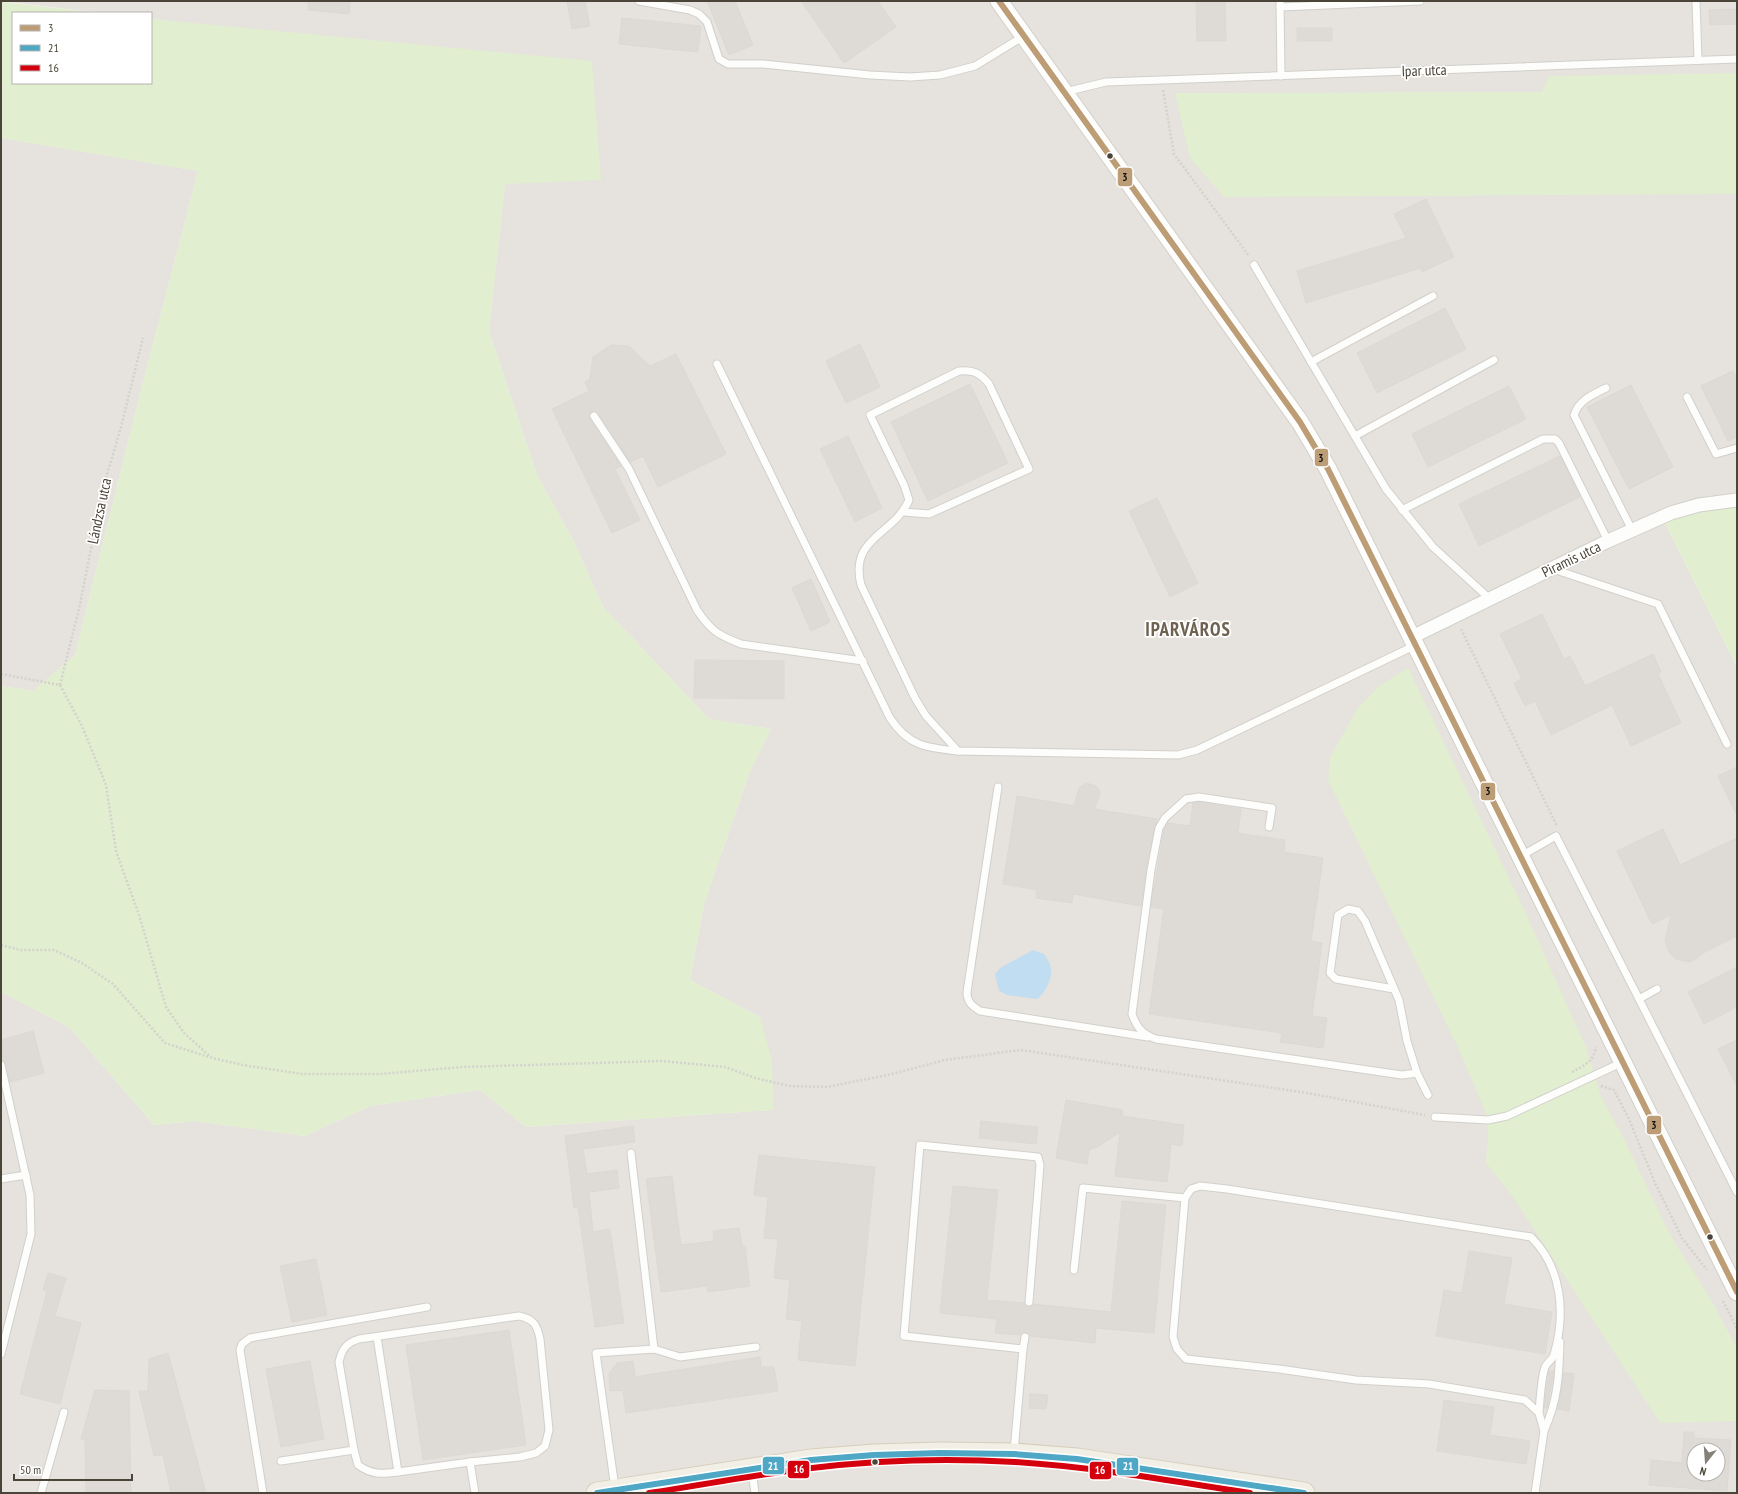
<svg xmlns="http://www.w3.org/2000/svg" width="1738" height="1494" font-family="'PT Sans Narrow',sans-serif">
  <rect width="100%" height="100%" fill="#f4f2ee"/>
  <g fill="#e6e2de" fill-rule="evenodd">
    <path d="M 1,1 L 1737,1 L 1737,502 L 1663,519 L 1737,667 L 1737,1493 L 1,1493 L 1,992 L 69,1027 L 154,1125 L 196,1121 L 305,1136 L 370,1106 L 480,1090 L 526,1127 L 773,1110 L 760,1017 L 690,980 L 704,904 L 750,771 L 771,729 L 709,719 L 603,607 L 574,542 L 537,475 L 489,331 L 505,184 L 197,25 L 151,19 L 151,13 L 102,13 ZM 1694,1450 L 1718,1450 L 1718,1474 L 1694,1474 Z"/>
    <polygon points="1,138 198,171 134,417 75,655 33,691 1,686"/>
  </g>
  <g fill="#e1eecf">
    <polygon points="1,2 102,13 13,13 13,83 151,83 151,19 592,61 601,180 505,184 489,331 537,475 574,542 603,607 709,719 771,729 750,771 704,904 690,980 760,1017 772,1061 773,1110 526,1127 480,1090 370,1106 305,1136 196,1121 154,1125 69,1027 1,992 1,686 33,691 75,655 134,417 198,171 1,138"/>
    <polygon points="1737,73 1737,194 1224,197 1190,158 1175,93 1542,92 1549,76"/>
    <polygon points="1737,502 1737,667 1663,519"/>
    <polygon points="1408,668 1520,901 1585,1045 1602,1099 1622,1135 1670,1235 1713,1303 1737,1348 1737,1421 1660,1423 1511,1194 1486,1163 1488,1134 1486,1114 1462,1056 1328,780 1330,757 1357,709 1379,686"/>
  </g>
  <g fill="#e6e3df">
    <polygon points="1242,1140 1452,1165 1419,1445 1208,1419"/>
    <polygon points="562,1308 576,1427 535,1432 525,1348 538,1346 534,1311"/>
    <polygon points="409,1355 422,1453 377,1461 376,1454 355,1456 342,1378 365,1373 365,1362"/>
    <polygon points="801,1384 981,1394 979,1432 799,1422"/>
  </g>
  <path fill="#c0ddf1" d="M 1033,950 L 1044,954 C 1046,957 1049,961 1050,965 C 1054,976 1046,992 1037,999 L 1007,995 L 999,991 L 995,974 L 1000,968 Z"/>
  <g fill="#dedbd6" stroke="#dcd9d4" fill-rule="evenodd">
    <polygon points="309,1 350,1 349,14 308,10"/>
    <polygon points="567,1 585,1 590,26 572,29"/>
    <polygon points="707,1 735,1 753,45 729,55"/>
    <polygon points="801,1 878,1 896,27 844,63"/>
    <polygon points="1196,1 1225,1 1226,41 1197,41"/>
    <polygon points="1737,9 1737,24 1710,25 1709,10"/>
    <polygon points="622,18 701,26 698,52 619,44"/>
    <rect x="1297" y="28" width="35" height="13"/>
    <polygon points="1426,199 1454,257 1422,272 1421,268 1306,303 1297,271 1406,238 1394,214"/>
    <polygon points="1445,308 1466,349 1377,393 1357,353"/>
    <polygon points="860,344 880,387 846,403 826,361"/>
    <polygon points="611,345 629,346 650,366 676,354 726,454 658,487 643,456 630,462 598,413 594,411 591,412 590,419 621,466 615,469 640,520 612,533 552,409 589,391 585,382 590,379 593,357"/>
    <polygon points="1733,371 1737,379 1737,437 1728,441 1701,386"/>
    <polygon points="970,384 1008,463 928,501 891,422"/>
    <polygon points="1631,385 1673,467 1629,489 1587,407"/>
    <polygon points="1509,386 1526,419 1428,467 1412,434"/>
    <polygon points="848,436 882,508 855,522 820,449"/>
    <polygon points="1560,456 1580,497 1479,546 1459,504"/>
    <polygon points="1157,498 1198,583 1170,597 1129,511"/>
    <polygon points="811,579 830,622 811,631 792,588"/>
    <polygon points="1542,614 1564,659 1570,656 1585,686 1653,654 1661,672 1658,674 1681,723 1631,746 1612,705 1551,735 1535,701 1525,706 1514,683 1522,679 1500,634"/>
    <polygon points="695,660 784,661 784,699 694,698"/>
    <polygon points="1737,767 1737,816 1718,776"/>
    <polygon points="1086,783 1096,786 1099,790 1100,795 1094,809 1157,819 1146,869 1141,906 1073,894 1072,903 1036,898 1037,890 1003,884 1017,796 1074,806 1079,788"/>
    <polygon points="1197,802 1241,809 1238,833 1285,840 1284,852 1323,858 1311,941 1322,943 1312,1016 1327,1018 1323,1048 1280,1042 1282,1033 1149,1014 1164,909 1151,907 1164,830 1168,823 1190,826 1193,803"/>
    <polygon points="1663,829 1680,865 1737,838 1737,936 1703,953 1696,959 1689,962 1676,959 1670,954 1665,941 1671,915 1652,924 1617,851"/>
    <polygon points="1737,967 1737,1007 1704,1024 1688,992"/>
    <polygon points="33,1031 44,1073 10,1082 6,1064 1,1060 1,1040"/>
    <polygon points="1737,1040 1737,1086 1718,1049"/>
    <polygon points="1066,1100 1123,1110 1122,1116 1184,1125 1182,1146 1171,1144 1167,1182 1115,1176 1120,1132 1099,1146 1089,1150 1087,1164 1056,1158"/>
    <polygon points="981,1121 1038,1127 1036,1144 979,1138"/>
    <polygon points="633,1126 635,1142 583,1149 587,1174 617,1170 619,1188 589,1192 593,1232 610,1229 624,1323 595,1327 578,1207 574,1208 565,1136"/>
    <polygon points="759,1155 875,1167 855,1366 798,1360 802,1321 786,1319 790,1280 774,1278 778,1239 764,1238 768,1197 754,1195"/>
    <polygon points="672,1176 681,1245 714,1241 713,1231 739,1228 742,1246 745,1246 750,1286 708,1292 707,1286 661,1292 646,1179"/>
    <polygon points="953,1186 998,1190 987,1300 1024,1303 1028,1307 1033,1304 1111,1312 1122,1201 1166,1205 1154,1333 1096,1328 1095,1343 1030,1336 1025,1332 1020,1335 995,1333 997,1319 940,1313"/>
    <polygon points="1469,1251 1512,1258 1504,1304 1552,1312 1545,1354 1436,1336 1444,1290 1462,1293"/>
    <polygon points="316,1259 327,1315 292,1322 280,1266"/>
    <polygon points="48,1273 66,1278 55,1316 81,1323 60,1404 20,1394 47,1291 43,1290"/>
    <polygon points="509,1330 526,1445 423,1460 406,1345"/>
    <polygon points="168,1353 206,1493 171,1493 163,1455 154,1456 139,1391 148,1391 149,1359"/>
    <polygon points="760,1357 761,1367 774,1367 778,1391 626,1413 623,1390 610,1391 609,1373 617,1363 633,1361 635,1377"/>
    <polygon points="310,1361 324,1439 281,1447 266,1369"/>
    <polygon points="1549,1371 1554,1371 1547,1408 1544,1408"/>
    <polygon points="1564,1373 1574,1374 1569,1411 1557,1409"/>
    <polygon points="95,1390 129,1391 131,1493 86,1493 85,1439 81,1439"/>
    <polygon points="1030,1394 1048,1395 1046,1409 1029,1408"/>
    <polygon points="1444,1400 1494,1407 1490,1435 1530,1441 1526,1464 1437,1451"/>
    <path d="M 1684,1432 L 1694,1432 L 1694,1438 L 1731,1440 L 1727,1491 L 1649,1485 L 1651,1460 L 1682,1463 ZM 1694,1450 L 1718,1450 L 1718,1474 L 1694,1474 Z"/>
  </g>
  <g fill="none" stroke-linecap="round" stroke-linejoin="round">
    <defs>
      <g id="service">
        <polyline points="639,1 690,10 699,14 707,22 719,59 728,64 763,64 870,75 910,77 940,75 975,66 1024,36"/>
        <polyline points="1280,1 1281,76"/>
        <polyline points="1696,1 1698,60"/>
        <polyline points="1280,7 1420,1"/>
        <polyline points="1065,92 1106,82 1737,59"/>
        <polyline points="1254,265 1386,489 1433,547 1490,599"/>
        <polyline points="1311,362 1433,296"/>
        <path d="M 717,364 L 890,718 C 908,746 927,748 958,751 L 1178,755 L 1197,750 L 1416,645"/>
        <path d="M 1606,388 C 1592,395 1579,400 1574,415 L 1632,530"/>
        <polyline points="1687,397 1716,454 1737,448"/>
        <path d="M 594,416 L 629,469 L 697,610 C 711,631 718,635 741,644 L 863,661"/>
        <polyline points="1355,436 1494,360"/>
        <polyline points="1402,510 1543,439 1555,439 1559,443 1608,541"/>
        <path d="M 904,512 L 929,514 L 1029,469 L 989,384 C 980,373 974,370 959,371 L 870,415 L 904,485 L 909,500 C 894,535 849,537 861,585 L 915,698 L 926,716 L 958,751"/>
        <polyline points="1553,569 1658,604 1727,744"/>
        <path d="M 998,787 L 967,992 C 967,1002 972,1006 980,1011 L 1148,1037"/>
        <path d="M 1269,827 L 1272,808 L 1199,797 L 1186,799 L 1165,818 L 1159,828 L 1151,870 L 1132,1014 C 1137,1028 1142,1034 1156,1039 L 1402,1075 L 1417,1073"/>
        <polyline points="1521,856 1556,836 1639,999 1657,989"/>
        <polyline points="1394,989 1336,979 1330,973 1338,915 1348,909 1358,911 1365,921 1399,1000 1407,1041 1417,1073 1428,1095"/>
        <polyline points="1639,999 1737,1192"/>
        <polyline points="1,1065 30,1195 31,1234 1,1354"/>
        <polyline points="1435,1117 1488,1120 1507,1116 1623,1062"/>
        <polyline points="631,1153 654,1349"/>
        <polyline points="1,1179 26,1175"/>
        <polyline points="1074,1270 1083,1188 1185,1198"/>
        <polyline points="377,1337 398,1472 470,1462 475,1493"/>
        <polyline points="1023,1349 1025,1337"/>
        <path d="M 1544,1431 C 1558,1400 1559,1376 1560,1342"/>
        <polyline points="1014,1452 1023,1349 904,1336 920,1145 1038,1157 1040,1165 1029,1302"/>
        <polyline points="281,1461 354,1450"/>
        <polyline points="752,1471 755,1493"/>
        <path d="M 398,1472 C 381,1474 372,1475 358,1465 L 354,1450 L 339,1362 C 342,1349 346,1343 359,1339 L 519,1316 C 534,1319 537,1325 540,1339 L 549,1430 L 545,1446 L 536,1453 L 520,1457 L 470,1462"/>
        <polyline points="615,1488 596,1353 654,1349 680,1357 756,1347"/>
        <polyline points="41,1493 64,1412"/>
        <polyline points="263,1493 240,1350 242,1344 250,1338 427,1307"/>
        <path d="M 1535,1493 L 1544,1431 L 1539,1413 L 1525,1400 L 1429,1384 L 1356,1380 L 1279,1369 L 1186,1359 L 1177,1349 L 1173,1337 L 1185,1198 L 1191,1189 L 1200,1186 L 1227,1189 L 1531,1237 C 1562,1268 1566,1313 1554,1355 C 1552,1360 1547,1363 1545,1367 C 1541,1379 1540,1400 1539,1413"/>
      </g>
      <polyline id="minor" points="1412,637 1608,541 1671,513 1699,505 1737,500"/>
      <polyline id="tertiary" points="999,1 1300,422 1328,469 1737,1292"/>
      <polyline id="primary" points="597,1493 811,1460 874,1455 940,1453 1014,1454 1077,1459 1304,1493"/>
    </defs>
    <use href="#service" stroke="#d2d0cb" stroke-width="9"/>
    <use href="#minor" stroke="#d2d0cb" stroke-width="15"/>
    <use href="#tertiary" stroke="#d2d0cb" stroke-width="19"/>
    <use href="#primary" stroke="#d6cebb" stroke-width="23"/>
    <g stroke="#d3d2cc" stroke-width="2.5" stroke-dasharray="2 2" stroke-linecap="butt">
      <polyline points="1163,90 1174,154 1249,256"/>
      <polyline points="1461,629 1557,826"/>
      <polyline points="1,674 60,685"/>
      <polyline points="60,685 82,726 106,785 116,851 139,915 166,1007 184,1033 212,1058 243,1065 302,1074 380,1074 462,1067 662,1061 725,1067 755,1078 790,1086 827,1087 888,1075 945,1060 1021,1050 1307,1093 1425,1115"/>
      <polyline points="60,685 79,609 103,488 121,427 143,338"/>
      <polyline points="1,945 21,950 54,950 82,963 113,984 165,1043 209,1057"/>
      <path d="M 1572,1072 C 1584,1066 1594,1061 1596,1047"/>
      <polyline points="1601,1086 1614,1090 1629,1119 1655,1183 1682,1238 1707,1270"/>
      <polyline points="1723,1301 1737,1329"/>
    </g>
    <use href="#service" stroke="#fdfdfc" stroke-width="7"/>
    <use href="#minor" stroke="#fdfdfc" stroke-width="13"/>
    <use href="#tertiary" stroke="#fdfdfc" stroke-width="17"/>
    <use href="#primary" stroke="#f2efe6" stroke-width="21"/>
    <defs>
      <polyline id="bus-1" points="999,1 1300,422 1328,469 1737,1292"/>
      <polyline id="bus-2" points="597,1493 811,1460 874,1455 940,1453 1014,1454 1077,1459 1304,1493"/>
      <path id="bus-3" d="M 649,1493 C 703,1485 757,1474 812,1468 C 878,1460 948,1458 1015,1462 C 1094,1467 1172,1481 1250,1493"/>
    </defs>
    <use href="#bus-1" stroke="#fff" stroke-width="9"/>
    <use href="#bus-2" stroke="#fff" stroke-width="9"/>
    <use href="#bus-3" stroke="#fff" stroke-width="9"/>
    <use href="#bus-1" stroke="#bd9d76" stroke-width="6"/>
    <use href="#bus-2" stroke="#4ea7c5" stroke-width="6"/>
    <use href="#bus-3" stroke="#d5000d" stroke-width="6"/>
  </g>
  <g fill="#4b4439" stroke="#fff" stroke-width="1.5">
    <circle cx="1110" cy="156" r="3.5"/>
    <circle cx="1710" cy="1237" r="3.5"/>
    <circle cx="875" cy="1462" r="3.5"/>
  </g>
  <g text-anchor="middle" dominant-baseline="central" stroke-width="3.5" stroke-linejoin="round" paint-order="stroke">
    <g font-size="15" fill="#4b4439" stroke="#fff">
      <text transform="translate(1424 70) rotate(-2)">Ipar utca</text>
      <text transform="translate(99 511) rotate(-78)">Lándzsa utca</text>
      <text transform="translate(1571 559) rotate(-26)">Piramis utca</text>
    </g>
    <g font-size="19" font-weight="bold" letter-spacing="1" fill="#6e6250" stroke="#fff">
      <text x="1188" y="629">IPARVÁROS</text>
    </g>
  </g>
  <g stroke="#fff" stroke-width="1.5">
    <rect x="1117" y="167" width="16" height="20" rx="4" fill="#bd9d76"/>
    <rect x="1314" y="448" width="15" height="19" rx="4" fill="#bd9d76"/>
    <rect x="1480" y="782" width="16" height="19" rx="4" fill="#bd9d76"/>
    <rect x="1646" y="1115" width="16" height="20" rx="4" fill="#bd9d76"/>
    <rect x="762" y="1456" width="23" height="19" rx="4" fill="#4ea7c5"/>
    <rect x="1116" y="1457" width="23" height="19" rx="4" fill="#4ea7c5"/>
    <rect x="787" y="1460" width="23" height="19" rx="4" fill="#d5000d"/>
    <rect x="1089" y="1461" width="23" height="19" rx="4" fill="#d5000d"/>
  </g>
  <g font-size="11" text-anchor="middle" font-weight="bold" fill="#fff">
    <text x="773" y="1470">21</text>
    <text x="1128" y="1470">21</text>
    <text x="799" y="1473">16</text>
    <text x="1100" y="1474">16</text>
  </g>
  <g font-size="11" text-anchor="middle" font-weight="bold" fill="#111">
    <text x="1125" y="181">3</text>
    <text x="1321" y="462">3</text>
    <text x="1488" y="795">3</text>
    <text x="1654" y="1129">3</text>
  </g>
  <rect width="1738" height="1494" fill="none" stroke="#4b4439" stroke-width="4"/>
  <rect x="12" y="12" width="140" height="72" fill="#ffffff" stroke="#b7b4b0"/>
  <rect x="20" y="25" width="20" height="6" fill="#bd9d76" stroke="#b7b4b0"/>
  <text x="48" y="32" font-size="12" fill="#4b4439">3</text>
  <rect x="20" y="45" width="20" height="6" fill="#4ea7c5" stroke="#b7b4b0"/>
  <text x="48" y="52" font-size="12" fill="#4b4439">21</text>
  <rect x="20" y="65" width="20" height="6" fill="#d5000d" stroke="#b7b4b0"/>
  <text x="48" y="72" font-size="12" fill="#4b4439">16</text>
  <g transform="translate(1706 1462) rotate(197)"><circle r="19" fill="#ffffff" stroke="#b7b4b0"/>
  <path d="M0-3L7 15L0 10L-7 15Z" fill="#868178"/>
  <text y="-6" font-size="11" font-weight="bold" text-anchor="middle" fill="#4b4439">N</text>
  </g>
  <path d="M14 1474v6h118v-6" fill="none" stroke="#4b4439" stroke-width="2"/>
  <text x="20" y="1474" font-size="12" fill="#4b4439" stroke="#ffffff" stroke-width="3" paint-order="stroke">50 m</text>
</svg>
